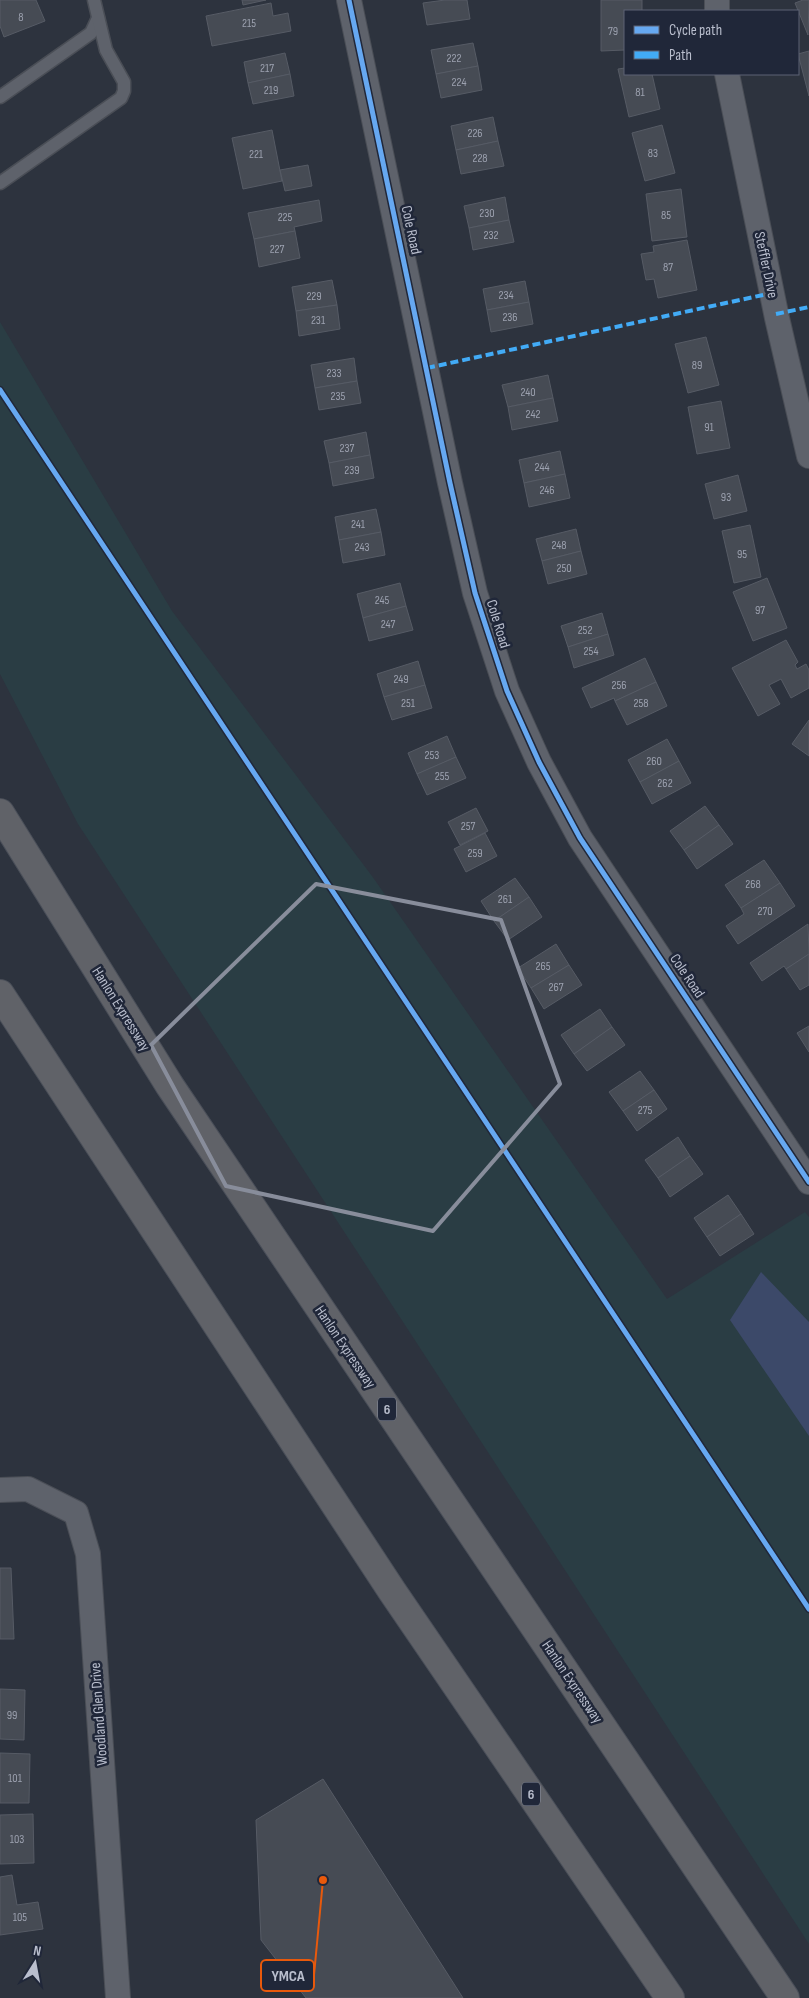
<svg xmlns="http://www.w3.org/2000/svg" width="809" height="1998" font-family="'Sofia Sans Condensed',sans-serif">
  <rect width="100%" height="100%" fill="#2d333e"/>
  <polygon fill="#2a3d44" points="0,322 172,611 372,876 667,1299 805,1212 809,1217 809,1944 78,824 0,674"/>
  <polygon fill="#3c4969" points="761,1272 809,1322 809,1436 730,1320"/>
  <g fill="#464b54" stroke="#565b65">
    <polygon points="0,0 36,0 45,21 4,37 0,26"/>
    <polygon points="242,0 266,0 243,5"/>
    <polygon points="445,0 467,0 470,19 427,25 423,3"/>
    <polygon points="601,0 642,0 642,11 625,11 625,50 601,51"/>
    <polygon points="803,0 809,0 808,35 795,3"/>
    <polygon points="271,3 273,16 288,13 291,31 212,46 206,16"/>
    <polygon points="473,43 478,66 436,74 431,50"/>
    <polygon points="809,51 809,96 798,54"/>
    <polygon points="285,53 290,74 248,83 244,62"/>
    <polygon points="478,66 482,90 441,98 436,74"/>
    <polygon points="625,68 625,74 652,74 660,109 629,117 618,69"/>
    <polygon points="290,74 294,96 253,104 248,83"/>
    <polygon points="493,117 498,141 456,150 451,126"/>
    <polygon points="662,125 675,173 645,181 632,133"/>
    <polygon points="272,130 282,181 243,189 232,138"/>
    <polygon points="498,141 504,166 461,174 456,150"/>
    <polygon points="308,165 312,186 285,191 280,170"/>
    <polygon points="681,189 687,237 652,241 646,194"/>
    <polygon points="505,197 509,220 469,228 464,206"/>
    <polygon points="319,200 322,221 294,227 295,231 254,239 248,213"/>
    <polygon points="509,220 514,242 473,250 469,228"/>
    <polygon points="295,231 300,258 259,267 254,239"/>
    <polygon points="687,240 697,290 658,298 654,279 646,280 641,254 654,252 653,246"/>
    <polygon points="332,280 337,305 296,311 292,287"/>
    <polygon points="525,281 529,302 487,310 483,289"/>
    <polygon points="529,302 533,324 491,332 487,310"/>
    <polygon points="337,305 340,329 299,336 296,311"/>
    <polygon points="706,337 719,385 688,393 675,344"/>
    <polygon points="354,358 357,381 315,388 311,365"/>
    <polygon points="548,375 553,398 508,407 502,385"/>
    <polygon points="357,381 361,403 319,410 315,388"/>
    <polygon points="553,398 558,421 512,430 508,407"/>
    <polygon points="721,401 730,448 697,454 688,407"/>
    <polygon points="366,432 370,455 329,463 324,441"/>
    <polygon points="560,451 565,474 524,483 519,460"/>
    <polygon points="370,455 374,478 333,486 329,463"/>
    <polygon points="565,474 570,498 529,507 524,483"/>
    <polygon points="738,475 747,511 714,519 705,484"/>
    <polygon points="376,509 381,532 339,540 335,517"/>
    <polygon points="750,525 761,577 734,583 722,531"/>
    <polygon points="576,529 581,551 542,561 536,539"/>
    <polygon points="381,532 385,555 343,563 339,540"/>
    <polygon points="581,551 587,574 548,584 542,561"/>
    <polygon points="767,578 787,628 753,641 733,592"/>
    <polygon points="400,583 406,606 363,618 357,594"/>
    <polygon points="406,606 413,630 369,641 363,618"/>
    <polygon points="602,613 608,634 568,647 561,626"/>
    <polygon points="608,634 614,655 574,668 568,647"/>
    <polygon points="786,640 798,662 795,665 797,669 806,664 809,670 809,688 791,698 781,679 769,685 780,704 758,716 732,668"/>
    <polygon points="645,658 656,682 615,701 614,698 591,708 582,688"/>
    <polygon points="418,661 425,685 384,697 377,674"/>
    <polygon points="656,682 667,706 627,725 615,701"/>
    <polygon points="425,685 432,708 392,720 384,697"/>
    <polygon points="809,720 809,756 792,744"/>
    <polygon points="447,736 456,757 417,774 408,753"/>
    <polygon points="667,739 679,761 640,782 628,760"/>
    <polygon points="456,757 466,778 427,795 417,774"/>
    <polygon points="679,761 691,783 652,804 640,782"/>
    <polygon points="705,806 719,825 684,850 670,831"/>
    <polygon points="476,808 488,831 460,845 448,822"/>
    <polygon points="719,825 733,844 697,869 684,850"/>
    <polygon points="485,833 497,856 466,872 454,849"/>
    <polygon points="764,860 780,883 741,908 725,885"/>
    <polygon points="515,878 529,897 494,921 481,901"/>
    <polygon points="780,883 795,906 738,944 726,926 744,914 741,908"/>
    <polygon points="529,897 542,917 508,940 494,921"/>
    <polygon points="808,924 809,954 786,969 784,966 762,981 750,963"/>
    <polygon points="556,944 569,965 531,988 518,968"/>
    <polygon points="809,954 809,985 800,990 786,969"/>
    <polygon points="569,965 582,985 544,1009 531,988"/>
    <polygon points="600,1009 612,1027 574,1054 561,1035"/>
    <polygon points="809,1026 809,1052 797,1033"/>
    <polygon points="612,1027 625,1045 587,1071 574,1054"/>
    <polygon points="640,1071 654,1090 623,1111 609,1092"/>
    <polygon points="654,1090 667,1109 637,1131 623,1111"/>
    <polygon points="678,1137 690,1156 658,1178 645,1160"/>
    <polygon points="690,1156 703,1174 670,1197 658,1178"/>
    <polygon points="728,1195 741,1214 707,1237 694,1218"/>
    <polygon points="741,1214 754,1234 720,1256 707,1237"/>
    <polygon points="0,1568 11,1568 14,1639 0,1639"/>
    <polygon points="0,1689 25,1690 24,1740 0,1739"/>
    <polygon points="0,1753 30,1754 29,1803 0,1803"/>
    <polygon points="323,1779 463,1998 306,1998 261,1940 256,1820"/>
    <polygon points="33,1814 34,1863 0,1864 0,1815"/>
    <polygon points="12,1875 17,1905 38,1902 43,1929 0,1935 0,1877"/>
  </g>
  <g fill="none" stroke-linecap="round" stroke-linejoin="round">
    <defs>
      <g id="service">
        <polyline points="0,97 91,33 98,18"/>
        <polyline points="0,183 121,98 124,91 124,82 106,50 94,0"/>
      </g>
      <g id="minor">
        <polyline points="349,0 450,483 475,593 507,691 539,762 580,838 809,1182"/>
        <polyline points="717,0 717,11"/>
        <polyline points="727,74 777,318 809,456"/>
        <polyline points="0,1490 28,1489 76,1513 88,1554 118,1998"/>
      </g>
      <g id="trunk">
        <polyline points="0,813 170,1086 785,1998"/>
        <polyline points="0,994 392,1591 670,1998"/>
      </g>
    </defs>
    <use href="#service" stroke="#4a4e56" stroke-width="15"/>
    <use href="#minor" stroke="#4a4e56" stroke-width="26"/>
    <use href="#trunk" stroke="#4a4f59" stroke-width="30"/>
    <use href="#service" stroke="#5e626b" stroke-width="12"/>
    <use href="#minor" stroke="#5e626b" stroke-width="24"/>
    <use href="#trunk" stroke="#606268" stroke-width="28"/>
    <g stroke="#42abf6" stroke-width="4" stroke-dasharray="8 4" stroke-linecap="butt">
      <polyline points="776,314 809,307"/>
      <polyline points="427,368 772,293"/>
    </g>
    <defs>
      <g id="cycleway">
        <polyline points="349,0 450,483 475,593 507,691 539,762 580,838 809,1182"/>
        <polyline points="0,390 809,1609"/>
      </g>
    </defs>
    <use href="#cycleway" stroke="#202739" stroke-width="8"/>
    <use href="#cycleway" stroke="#66a8f1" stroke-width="5"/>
  </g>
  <path fill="none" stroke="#888d9b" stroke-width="4" stroke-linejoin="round" d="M 316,884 L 501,920 L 560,1084 L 433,1231 L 226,1186 L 151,1045 Z"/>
  <g text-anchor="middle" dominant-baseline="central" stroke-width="5" stroke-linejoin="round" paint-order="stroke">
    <g font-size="12" fill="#9ca1af">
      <text x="21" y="17">8</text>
      <text x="249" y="23">215</text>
      <text x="613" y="31">79</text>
      <text x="454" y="58">222</text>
      <text x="267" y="68">217</text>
      <text x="459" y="82">224</text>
      <text x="271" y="90">219</text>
      <text x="640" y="92">81</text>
      <text x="475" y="133">226</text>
      <text x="653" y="153">83</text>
      <text x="256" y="154">221</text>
      <text x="480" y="158">228</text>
      <text x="487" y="213">230</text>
      <text x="666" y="215">85</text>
      <text x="285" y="217">225</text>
      <text x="491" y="235">232</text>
      <text x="277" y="249">227</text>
      <text x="668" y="267">87</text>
      <text x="506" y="295">234</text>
      <text x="314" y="296">229</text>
      <text x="510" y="317">236</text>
      <text x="318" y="320">231</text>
      <text x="697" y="365">89</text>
      <text x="334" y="373">233</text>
      <text x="528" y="392">240</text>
      <text x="338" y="396">235</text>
      <text x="533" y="414">242</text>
      <text x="709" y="427">91</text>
      <text x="347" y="448">237</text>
      <text x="542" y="467">244</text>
      <text x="352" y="470">239</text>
      <text x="547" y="490">246</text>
      <text x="726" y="497">93</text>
      <text x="358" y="524">241</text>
      <text x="559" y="545">248</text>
      <text x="362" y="547">243</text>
      <text x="742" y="554">95</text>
      <text x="564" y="568">250</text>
      <text x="382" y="600">245</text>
      <text x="760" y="610">97</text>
      <text x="388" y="624">247</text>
      <text x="585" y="630">252</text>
      <text x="591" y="651">254</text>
      <text x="401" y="679">249</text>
      <text x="619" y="685">256</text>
      <text x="408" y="703">251</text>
      <text x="641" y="703">258</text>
      <text x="432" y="755">253</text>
      <text x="654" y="761">260</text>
      <text x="442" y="776">255</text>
      <text x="665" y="783">262</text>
      <text x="468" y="826">257</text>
      <text x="475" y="853">259</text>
      <text x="753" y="884">268</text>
      <text x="505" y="899">261</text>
      <text x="765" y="911">270</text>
      <text x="543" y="966">265</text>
      <text x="556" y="987">267</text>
      <text x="645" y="1110">275</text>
      <text x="12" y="1715">99</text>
      <text x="15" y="1778">101</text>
      <text x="17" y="1839">103</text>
      <text x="20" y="1917">105</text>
    </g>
    <g fill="#202739" stroke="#8b91a1" stroke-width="1">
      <rect x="378" y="1397.5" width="18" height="23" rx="4"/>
      <rect x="522" y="1782.5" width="18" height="23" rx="4"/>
    </g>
    <g font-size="14" font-weight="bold" fill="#b9becd">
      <text x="387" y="1409">6</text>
      <text x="531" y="1794">6</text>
    </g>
    <g font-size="15" fill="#b9becd" stroke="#202739">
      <text transform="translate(411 230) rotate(78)">Cole Road</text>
      <text transform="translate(766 265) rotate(78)">Steffler Drive</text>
      <text transform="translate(498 624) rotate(73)">Cole Road</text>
      <text transform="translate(687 976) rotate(56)">Cole Road</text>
      <text transform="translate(121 1009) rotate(58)">Hanlon Expressway</text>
      <text transform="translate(345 1347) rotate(56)">Hanlon Expressway</text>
      <text transform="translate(572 1682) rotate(56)">Hanlon Expressway</text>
      <text transform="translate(99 1714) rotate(-94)">Woodland Glen Drive</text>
    </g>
  </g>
  <path fill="none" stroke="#e8590c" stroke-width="2" d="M323 1880L314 1975"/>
  <circle fill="#e8590c" stroke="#202739" stroke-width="2" cx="323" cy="1880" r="5"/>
  <rect fill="#202739" stroke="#e8590c" stroke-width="2" x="261" y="1960" width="53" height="31" rx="5"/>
  <g font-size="16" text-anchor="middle" font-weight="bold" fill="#b9becd">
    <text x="288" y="1981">YMCA</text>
  </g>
  <rect x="624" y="10" width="175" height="65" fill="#202739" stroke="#5d6374"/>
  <rect x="634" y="26" width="25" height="8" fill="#66a8f1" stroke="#5d6374"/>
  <text x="669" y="35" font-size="15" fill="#b9becd">Cycle path</text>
  <rect x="634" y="51" width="25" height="8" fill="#42abf6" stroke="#5d6374"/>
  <text x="669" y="60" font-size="15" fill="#b9becd">Path</text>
  <g transform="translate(35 1963) rotate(11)" stroke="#202739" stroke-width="4" paint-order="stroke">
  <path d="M0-4L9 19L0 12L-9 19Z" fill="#b9becd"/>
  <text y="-8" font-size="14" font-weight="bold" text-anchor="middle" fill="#b9becd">N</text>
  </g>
</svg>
